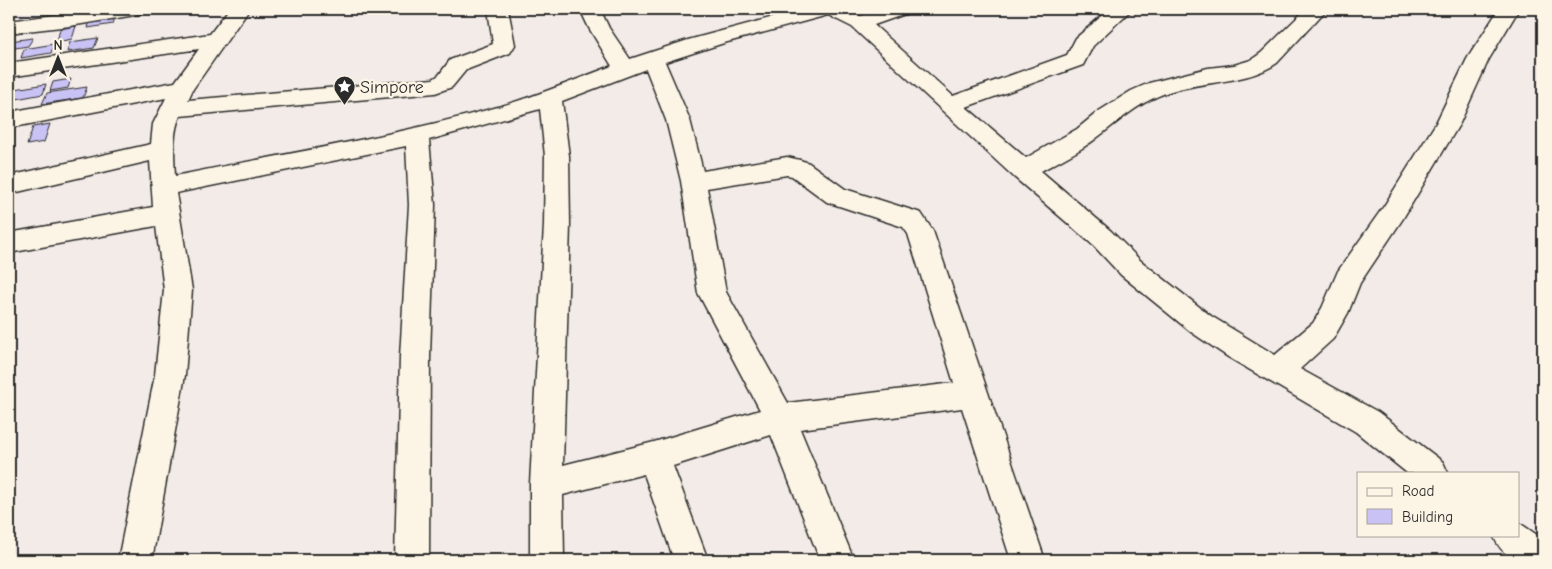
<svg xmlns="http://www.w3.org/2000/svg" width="1552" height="569" font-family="'Comic Neue',sans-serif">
  <rect width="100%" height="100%" fill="#f2ebe8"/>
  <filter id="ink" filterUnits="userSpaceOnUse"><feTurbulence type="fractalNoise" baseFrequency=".02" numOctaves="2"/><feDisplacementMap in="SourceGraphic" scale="10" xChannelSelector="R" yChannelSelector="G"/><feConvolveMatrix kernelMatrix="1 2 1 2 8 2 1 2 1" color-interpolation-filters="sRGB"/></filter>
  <g filter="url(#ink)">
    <g fill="#c9c2f5" stroke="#2b2b2b">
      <polygon points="115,17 113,24 88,28 90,20"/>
      <polygon points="76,26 72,39 57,42 60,29"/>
      <polygon points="33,38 28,46 9,49 9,41"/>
      <polygon points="98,38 94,48 67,52 70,42"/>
      <polygon points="54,44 51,53 21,58 24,49"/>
      <polygon points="71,79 68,88 50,91 53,82"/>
      <polygon points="46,84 43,94 11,100 15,89"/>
      <polygon points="87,87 83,98 42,104 47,93"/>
      <polygon points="50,124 44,142 27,145 33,127"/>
    </g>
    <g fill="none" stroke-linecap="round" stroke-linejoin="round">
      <defs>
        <g id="minor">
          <polygon points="100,9 145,9 142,13 135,15 70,26 9,33 9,21"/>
          <path d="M 229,9 L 249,9 L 193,89 L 188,100 L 433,79 L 439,75 L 450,60 L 493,44 L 488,9 L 508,9 L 515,45 L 510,53 L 466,70 L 452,87 L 435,93 L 180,116 C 172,134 174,156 175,176 C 283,154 392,137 498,107 C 537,96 574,80 612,66 L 589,28 L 580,9 L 600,9 L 609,28 L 630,59 L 688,40 L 804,9 L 847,9 L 861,16 L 881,9 L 911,9 L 908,13 L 874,25 L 953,96 L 1067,55 L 1076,38 L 1110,9 L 1132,9 L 1093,46 L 1083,65 L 966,107 L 1026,158 L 1077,129 L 1099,111 L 1131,91 L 1149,83 L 1208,68 L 1234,65 L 1251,60 L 1261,53 L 1306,9 L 1327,9 L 1277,63 C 1246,85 1199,80 1163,94 C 1136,104 1117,123 1094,140 C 1078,152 1059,161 1041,171 L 1111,231 L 1141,261 L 1211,316 L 1275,355 L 1313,323 L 1322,308 L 1338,271 L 1384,206 L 1436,123 L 1467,59 L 1499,9 L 1519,9 L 1489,59 L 1460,123 L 1402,220 L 1360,283 L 1348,313 L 1333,339 L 1300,369 L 1378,412 L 1443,462 L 1448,473 L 1407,473 L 1356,432 L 1228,357 L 1191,332 L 1121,275 L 1093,245 L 1014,177 L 852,27 L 828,15 L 724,43 L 665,62 L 690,120 L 703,171 L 787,157 L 800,160 L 809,163 L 845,189 L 921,213 L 933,231 L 1045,560 L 1011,560 L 962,408 L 800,429 L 854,560 L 820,560 L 771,435 L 673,466 L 708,560 L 674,560 L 644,474 L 563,495 L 564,560 L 530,560 L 530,484 L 544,225 L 545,156 L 540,109 L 429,140 L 435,205 L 430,357 L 429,560 L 395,560 L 400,357 L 409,205 L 406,146 L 176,193 L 192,290 L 185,375 L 152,560 L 118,560 L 155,375 L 164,290 L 156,226 L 9,253 L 9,233 L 153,207 L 150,161 L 9,194 L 9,176 L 151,144 L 153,124 L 166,98 L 9,128 L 9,112 L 175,82 L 199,49 L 9,77 L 9,63 L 210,34 ZM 646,69 L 666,120 L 681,181 L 698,293 L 760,410 L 654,442 L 563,465 L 570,225 L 569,156 L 562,101 ZM 787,175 L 792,176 L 827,202 L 903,227 L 908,234 L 954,383 L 788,403 L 726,292 L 707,188 Z"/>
          <path d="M 1518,522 L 1543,539 L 1543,560 C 1518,560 1504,561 1493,535 L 1518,535 Z"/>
        </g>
      </defs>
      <use href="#minor" stroke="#2b2b2b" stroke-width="3"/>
      <use href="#minor" fill="#fcf5e5" fill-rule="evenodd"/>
    </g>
  </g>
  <defs>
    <symbol id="sight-pin" viewBox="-11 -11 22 30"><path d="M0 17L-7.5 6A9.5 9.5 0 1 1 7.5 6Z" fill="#2b2b2b" stroke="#fcf5e5"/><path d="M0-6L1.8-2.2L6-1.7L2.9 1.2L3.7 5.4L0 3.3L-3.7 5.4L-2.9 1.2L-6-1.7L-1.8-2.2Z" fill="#fff"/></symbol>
  </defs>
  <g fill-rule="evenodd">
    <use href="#sight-pin" x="332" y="74" width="25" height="34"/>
  </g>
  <g text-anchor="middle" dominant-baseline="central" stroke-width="4.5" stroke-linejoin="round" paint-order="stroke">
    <g font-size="18" fill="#2b2b2b" stroke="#fcf5e5" text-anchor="start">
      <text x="360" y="87">Simpore</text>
    </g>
  </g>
  <rect width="1552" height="569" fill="none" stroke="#fcf5e5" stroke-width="30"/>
  <rect x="15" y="15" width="1522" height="539" fill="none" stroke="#2b2b2b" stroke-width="2" filter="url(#ink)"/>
  <rect x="1357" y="472" width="162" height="65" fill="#fcf5e5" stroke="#a8a49b"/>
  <rect x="1367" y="488" width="25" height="8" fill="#fcf5e5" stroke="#a8a49b"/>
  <text x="1402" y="496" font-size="15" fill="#2b2b2b">Road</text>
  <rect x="1367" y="509" width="25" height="15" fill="#c9c2f5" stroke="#a8a49b"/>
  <text x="1402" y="522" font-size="15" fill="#2b2b2b">Building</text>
  <g transform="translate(58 58)" stroke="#fcf5e5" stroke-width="4" paint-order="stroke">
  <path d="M0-4L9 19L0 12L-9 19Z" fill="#2b2b2b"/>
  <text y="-8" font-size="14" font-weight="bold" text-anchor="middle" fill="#2b2b2b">N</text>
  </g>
</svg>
